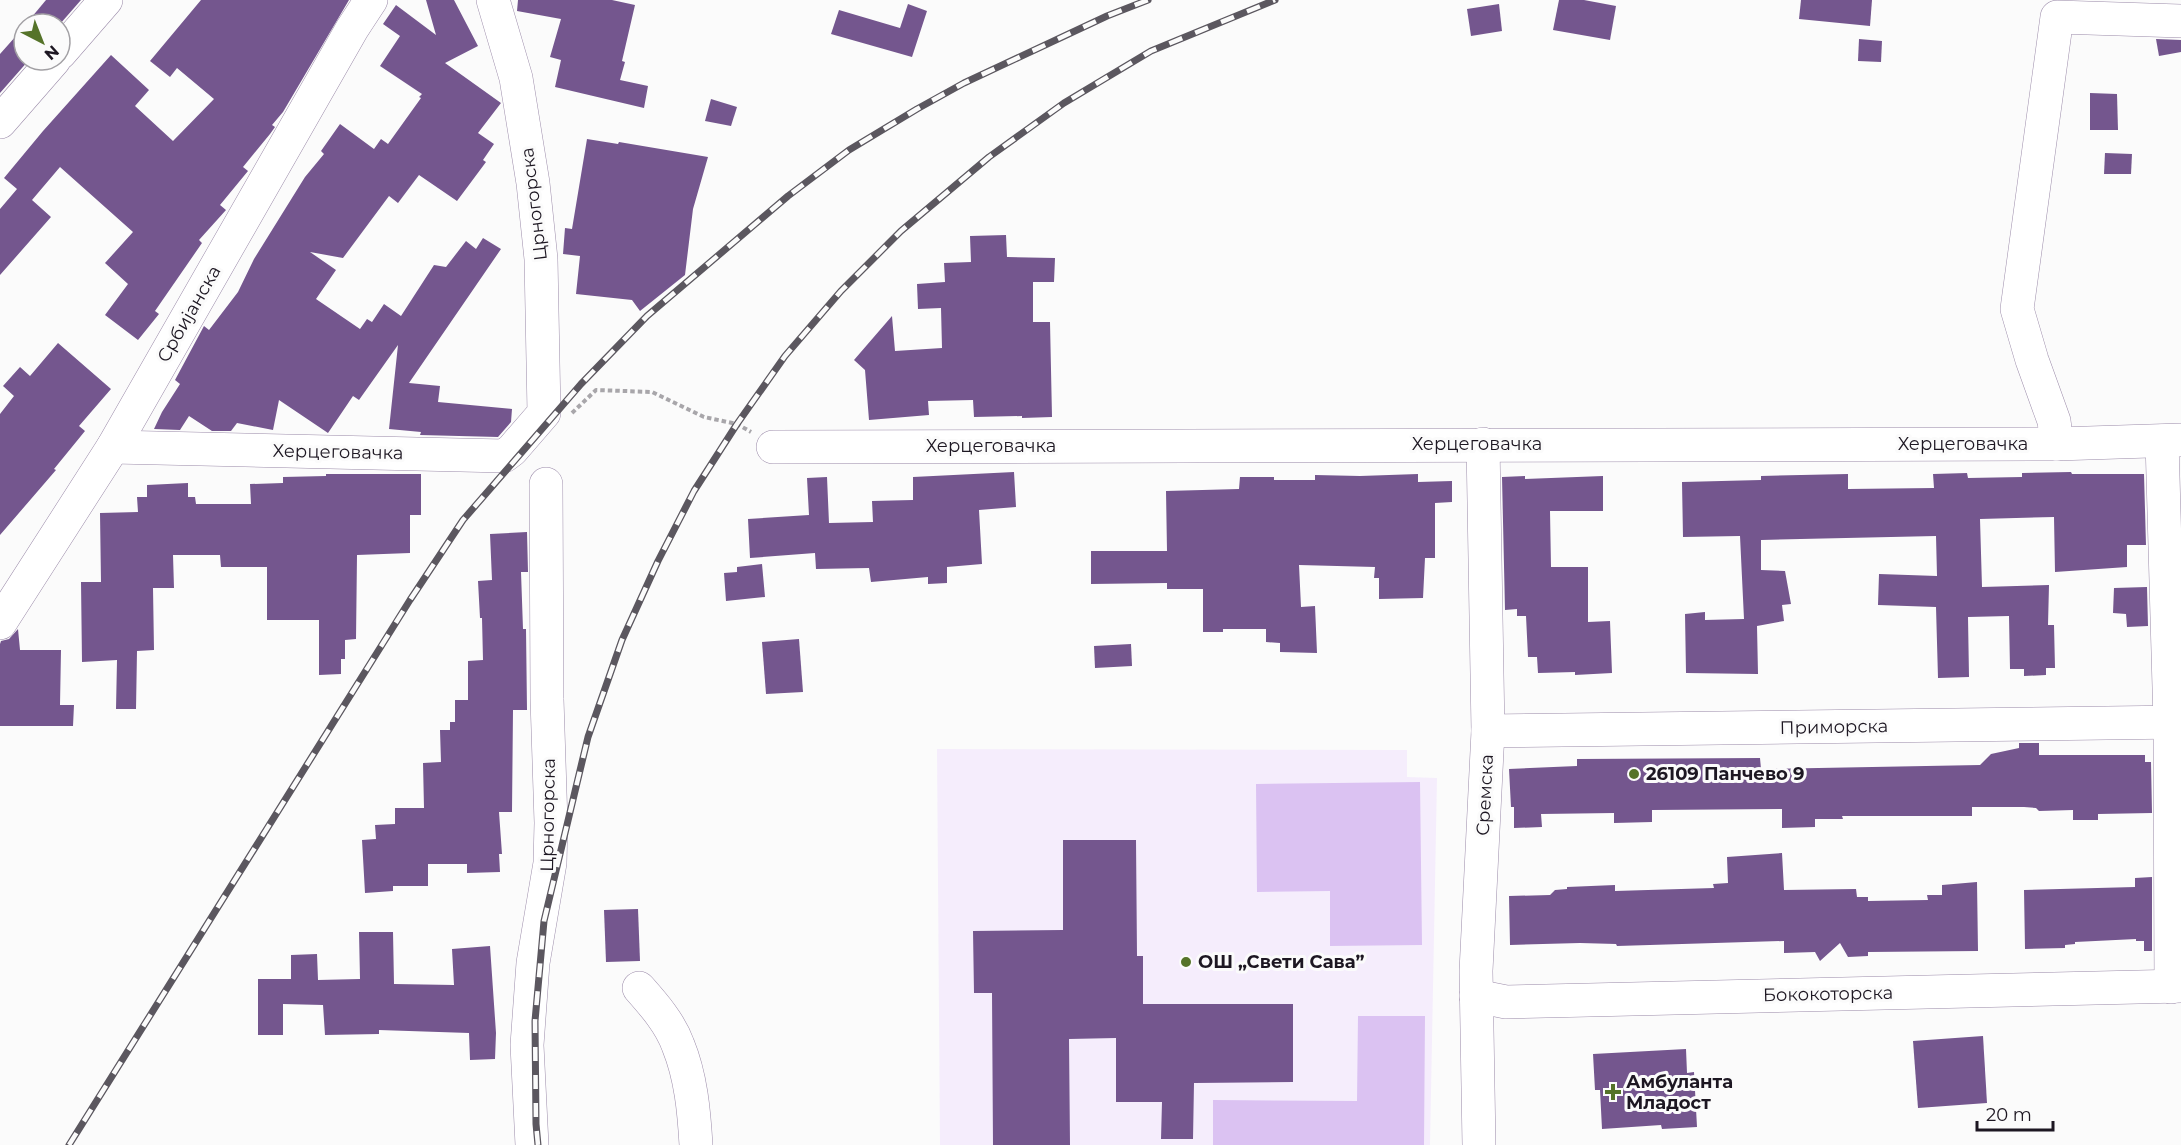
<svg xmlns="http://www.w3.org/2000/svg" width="2181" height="1145" font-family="Montserrat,sans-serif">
  <rect width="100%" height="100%" fill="#fbfbfb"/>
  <polygon fill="#f5edfc" points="937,749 1407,750 1407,777 1437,778 1430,1145 940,1145"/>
  <g fill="#dbc2f2">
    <polygon points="1420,782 1422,945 1330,946 1330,891 1257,892 1256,784"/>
    <polygon points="1358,1016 1425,1016 1424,1145 1213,1145 1213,1100 1357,1101"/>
  </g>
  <g fill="#74568e">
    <polygon points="46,0 81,0 60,24 26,24"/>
    <polygon points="201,0 349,0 283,112 272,125 275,127 270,134 243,167 248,171 220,205 226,210 199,240 202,243 155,311 159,314 138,340 105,315 128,284 105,263 133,232 60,167 32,200 51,217 0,275 0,209 17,189 4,178 43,131 111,55 149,90 135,106 173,141 214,99 177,68 170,77 150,61"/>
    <polygon points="426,0 454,0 478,46 445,63 501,103 478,133 494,144 483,160 486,162 457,201 419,175 398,203 389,196 343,258 310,252 336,270 316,299 360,329 367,319 372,322 384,304 401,316 434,265 446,267 466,241 476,249 483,238 501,249 409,383 440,386 438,402 512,409 511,422 498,437 420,435 421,432 389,429 398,345 359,400 353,396 328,433 279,400 273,430 237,423 231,431 212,431 189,416 180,430 154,429 162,412 180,384 175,380 204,326 209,330 238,292 254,259 305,177 324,154 321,151 340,124 374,149 381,139 388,144 421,98 419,97 422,94 380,66 400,36 383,24 396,5 436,35"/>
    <polygon points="518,0 612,0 635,5 622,61 625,62 620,80 648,86 644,108 555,87 561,60 550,57 561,19 517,11"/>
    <polygon points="1559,0 1584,0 1616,6 1610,40 1553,30"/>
    <polygon points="1801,0 1872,0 1870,26 1799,19"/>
    <polygon points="908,4 927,11 912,57 831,34 839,10 900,28"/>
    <polygon points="1499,4 1502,31 1471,36 1467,9"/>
    <polygon points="24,27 24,60 29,60 0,93 0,54"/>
    <polygon points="1859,39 1882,41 1881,62 1858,61"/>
    <polygon points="2156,39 2181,40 2181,52 2159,56"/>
    <polygon points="2090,93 2117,94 2118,130 2090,130"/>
    <polygon points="711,99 737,107 731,126 705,121"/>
    <polygon points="587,139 618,144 619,142 708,157 693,209 685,275 640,311 632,300 576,294 580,256 563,254 565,228 572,229"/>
    <polygon points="2105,153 2132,154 2131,174 2104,174"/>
    <polygon points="1006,235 1007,257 1055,258 1054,282 1033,282 1033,322 1050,322 1052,417 1022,418 1022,416 974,417 973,400 928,401 929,415 869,420 865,370 854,360 892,316 895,351 942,348 941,308 918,309 917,284 945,282 944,263 971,262 970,236"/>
    <polygon points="58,343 111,389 79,426 85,431 54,469 56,470 0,535 0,414 14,396 3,386 20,367 30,376"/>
    <polygon points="1014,472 1016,507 979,510 982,564 947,567 947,583 928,584 928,577 871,582 869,568 816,569 815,553 750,558 748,519 809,515 807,478 827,477 829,523 873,522 872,501 913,500 913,477"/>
    <polygon points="2071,472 2072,474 2144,474 2146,545 2127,545 2127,567 2055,572 2054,517 1980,519 1982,587 2049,585 2048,625 2054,625 2055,668 2046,668 2046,675 2024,676 2024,669 2010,669 2009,616 1968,617 1969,677 1938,678 1936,607 1878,605 1879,574 1937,576 1936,536 1761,540 1761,570 1785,571 1791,604 1782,605 1784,621 1757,626 1758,674 1686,673 1685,614 1705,612 1705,620 1744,619 1740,536 1683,537 1682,482 1761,480 1761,476 1848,474 1848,489 1934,488 1933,474 1967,473 1968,478 2022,477 2022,473"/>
    <polygon points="326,474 421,474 421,515 410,515 410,553 357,555 356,639 345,640 345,659 341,659 341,674 319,675 319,620 267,620 267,567 221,567 220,555 173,555 174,588 153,588 154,650 137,651 136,709 116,709 117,660 82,662 81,582 101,582 100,513 138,512 137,497 147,497 147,485 188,483 188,497 195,497 196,504 251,504 250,484 283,483 283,477 326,476"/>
    <polygon points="1418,474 1418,482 1452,481 1452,502 1435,503 1435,558 1425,558 1423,598 1379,599 1379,578 1374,578 1375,567 1299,565 1301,607 1315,606 1317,653 1280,652 1280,643 1266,642 1266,629 1223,629 1223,632 1203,632 1203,589 1167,589 1167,583 1091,584 1091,551 1167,551 1166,491 1239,489 1240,477 1274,477 1274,480 1315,480 1315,475 1360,476"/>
    <polygon points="1525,476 1525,479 1603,476 1603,511 1550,511 1551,567 1588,567 1588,622 1610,621 1612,673 1575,675 1575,672 1538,673 1537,657 1528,657 1526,616 1517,616 1517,609 1505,610 1502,477"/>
    <polygon points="527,532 528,572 521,572 523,629 526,629 527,710 513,710 512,812 499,812 502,854 499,854 500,872 467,873 467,864 428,864 428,886 393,886 393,891 365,893 362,840 376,839 375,825 395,824 395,808 424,808 423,763 441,762 440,730 450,730 450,722 455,722 455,700 468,700 468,661 483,660 482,618 480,618 478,581 492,580 490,534"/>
    <polygon points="762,564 765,597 726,601 724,573 737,572 737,567"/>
    <polygon points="2147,587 2148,626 2127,627 2126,614 2113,613 2114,588"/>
    <polygon points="18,629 20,650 61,650 60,705 74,705 73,726 0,726 0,644 1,641 9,639"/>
    <polygon points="799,639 803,692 766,694 762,642"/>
    <polygon points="1131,644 1132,666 1095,668 1094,646"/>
    <polygon points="2019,743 2039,743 2039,755 2145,755 2145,762 2151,762 2152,813 2098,814 2098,820 2073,820 2073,810 2039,811 2036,808 2024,807 1972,807 1972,816 1842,816 1843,819 1815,819 1815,827 1782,828 1782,809 1652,810 1652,822 1614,823 1614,813 1541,814 1542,827 1514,828 1514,807 1511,807 1509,769 1577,766 1577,759 1760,758 1761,769 1980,765 1991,754 2019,748"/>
    <polygon points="1063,840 1136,840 1137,956 1143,956 1143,1004 1293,1004 1293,1082 1194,1083 1193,1139 1161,1139 1162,1102 1116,1102 1116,1038 1069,1039 1070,1145 993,1145 992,993 974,993 973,931 1063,930"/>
    <polygon points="1782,853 1784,890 1856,889 1857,897 1868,897 1868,901 1928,900 1927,895 1942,895 1942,885 1977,882 1978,951 1868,952 1868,956 1848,957 1840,943 1820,961 1815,952 1784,953 1784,941 1617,946 1616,944 1580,943 1510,945 1509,896 1550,895 1555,890 1567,889 1567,887 1615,885 1615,891 1714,888 1713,884 1728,883 1727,857"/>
    <polygon points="2152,877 2152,951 2144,951 2144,941 2136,941 2136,939 2075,942 2075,944 2065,945 2065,948 2025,949 2024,890 2135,887 2135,878"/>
    <polygon points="638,909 640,961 606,962 604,910"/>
    <polygon points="359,932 393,932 394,984 454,985 452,949 490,946 496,1033 495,1059 470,1060 469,1033 379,1030 379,1034 325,1035 323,1005 283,1004 283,1035 258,1035 258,979 291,979 291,955 317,954 318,980 360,979"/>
    <polygon points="1983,1036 1987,1103 1918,1108 1913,1041"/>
    <polygon points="1686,1049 1687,1073 1694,1072 1697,1127 1662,1129 1661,1125 1602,1129 1600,1090 1595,1090 1593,1054"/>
  </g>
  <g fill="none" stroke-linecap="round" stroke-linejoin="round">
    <defs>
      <g id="minor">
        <polyline points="60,53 106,0"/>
        <polyline points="0,122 54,60"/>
        <polyline points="2162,441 2170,722 2171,987"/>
        <polyline points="2057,444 2054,421 2032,360 2017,309 2057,17 2181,21"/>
        <polyline points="113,447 504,456 512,450 544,413 541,259 533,183 516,78 493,0"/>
        <polyline points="773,447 2057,444 2181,440"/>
        <polyline points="0,623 113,447 352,29 371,0"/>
        <polyline points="1488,731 2181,722"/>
        <path d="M 639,988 C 654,1005 670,1023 678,1045 C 691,1077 694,1111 696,1145"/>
        <polyline points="1476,996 1506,1002 2181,986"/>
        <polyline points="532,1145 527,1045 533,963 550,863 551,823 547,699 546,484"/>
        <polyline points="1479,1145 1476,971 1488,731 1483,444"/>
      </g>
    </defs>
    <use href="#minor" stroke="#9c8caa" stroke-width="34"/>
    <polyline stroke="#a8a6aa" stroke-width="4" stroke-dasharray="4.5 3" stroke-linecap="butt" points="572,413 596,390 652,392 704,417 737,424 751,432"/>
    <use href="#minor" stroke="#fff" stroke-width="33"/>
    <defs>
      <g id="rail">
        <polyline points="69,1145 410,600 463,520 581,384 647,316 788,196 849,150 917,109 964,83 1107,16 1148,0"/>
        <polyline points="538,1145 536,1124 535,1021 544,921 588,737 622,640 658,561 694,491 737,424 785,356 841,291 901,231 989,157 1064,103 1151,51 1275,0"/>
      </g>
    </defs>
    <use href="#rail" stroke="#5b575f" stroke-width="7"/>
    <use href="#rail" stroke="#fbfbfb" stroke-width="4.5" stroke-dasharray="14" stroke-linecap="butt"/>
  </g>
  <g fill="#557329" stroke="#fbfbfb" stroke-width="2">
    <circle cx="1634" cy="774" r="6"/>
    <circle cx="1186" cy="962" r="6"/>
    <path d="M1610 1083h6v6h6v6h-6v6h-6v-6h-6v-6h6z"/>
  </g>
  <g text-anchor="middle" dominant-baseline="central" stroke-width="6" stroke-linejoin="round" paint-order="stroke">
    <g font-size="18" fill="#1d1722" stroke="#fbfbfb">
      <text transform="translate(534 204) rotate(-97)">Црногорска</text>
      <text transform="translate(189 314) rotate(-60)">Србијанска</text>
      <text x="1477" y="444">Херцеговачка</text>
      <text x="1963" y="444">Херцеговачка</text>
      <text x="991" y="446">Херцеговачка</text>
      <text transform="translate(338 452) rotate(1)">Херцеговачка</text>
      <text transform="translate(1834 727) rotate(-1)">Приморска</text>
      <text transform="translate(1485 795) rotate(-87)">Сремска</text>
      <text transform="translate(548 815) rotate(-89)">Црногорска</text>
      <text transform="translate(1828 994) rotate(-1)">Бококоторска</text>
    </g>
    <g font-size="18" font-weight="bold" fill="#1d1722" stroke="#fbfbfb" text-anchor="start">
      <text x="1646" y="774">26109 Панчево 9</text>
      <text x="1198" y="962">ОШ „Свети Сава”</text>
      <text x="1626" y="1082">Амбуланта<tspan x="1626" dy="21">Младост</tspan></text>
    </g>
  </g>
  <g transform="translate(42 42) rotate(138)"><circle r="28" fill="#fbfbfb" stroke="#a2a0a4" stroke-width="1.5"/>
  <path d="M0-4.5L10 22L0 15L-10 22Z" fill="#557329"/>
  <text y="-9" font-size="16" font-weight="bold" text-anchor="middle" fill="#1d1722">N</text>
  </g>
  <path d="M1977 1121v9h76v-9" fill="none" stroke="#1d1722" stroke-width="3"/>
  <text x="1986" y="1121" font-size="18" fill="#1d1722" stroke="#fbfbfb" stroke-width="4.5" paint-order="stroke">20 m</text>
</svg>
